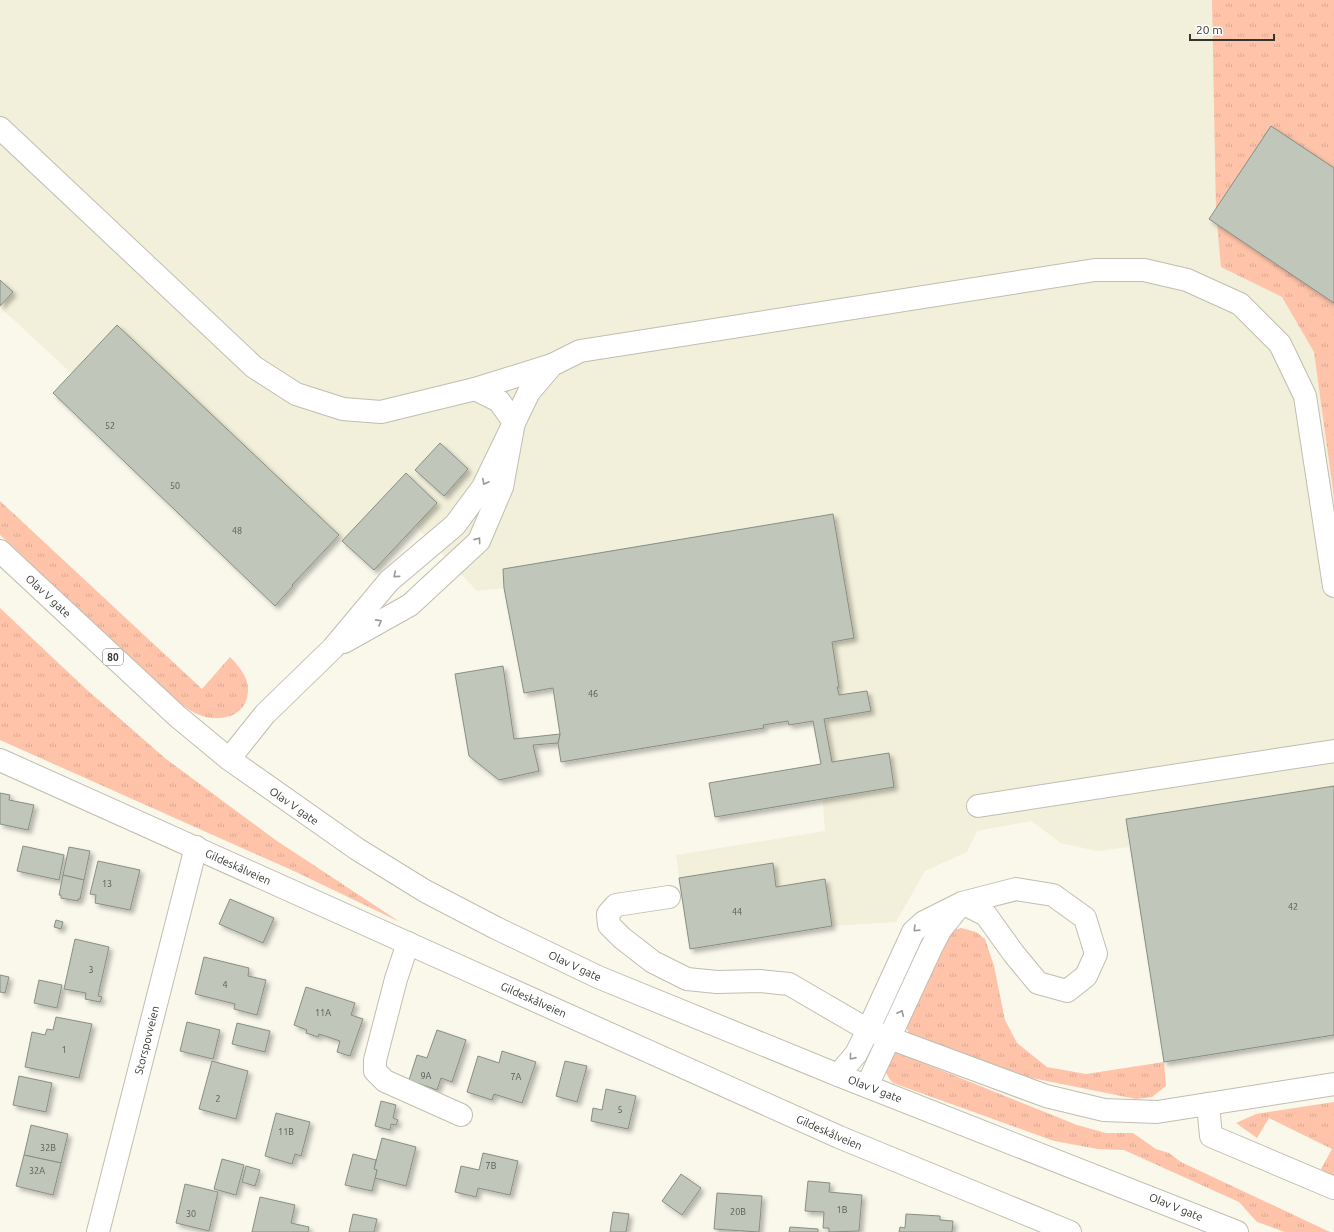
<svg xmlns="http://www.w3.org/2000/svg" width="1334" height="1232" font-family="Ubuntu,sans-serif">
  <defs>
    <pattern id="grass-tufts" width="24" height="20" patternUnits="userSpaceOnUse"><rect width="24" height="20" fill="#fec3a9"/><path d="M3 7l-1-3M5 7V3M7 7l1-3M15 17l-1-3M17 17v-4M19 17l1-3" fill="none" stroke="#daa892"/></pattern>
    <filter id="shadow"><feDropShadow dx="3.5" dy="3.5" stdDeviation="2" flood-color="#0004"/></filter>
  </defs>
  <rect width="100%" height="100%" fill="#faf8eb"/>
  <polygon fill="#f2efda" points="0,0 1334,0 1334,786 1126,819 1129,847 1097,851 1061,843 1031,821 977,831 967,852 925,871 896,922 832,926 679,878 676,855 825,831 816,712 504,588 477,591 416,526 374,570 342,541 339,535 117,326 72,374 0,307"/>
  <g fill="url(#grass-tufts)">
    <polygon points="1212,0 1334,0 1334,497 1314,352 1282,297 1221,267 1216,211"/>
    <path d="M 0,501 L 202,689 L 230,657 C 239,666 249,678 248,691 C 247,718 217,724 195,713 C 177,704 144,671 128,656 C 86,616 43,575 0,535 Z"/>
    <polygon points="0,608 86,689 166,759 277,841 400,922 296,872 0,740"/>
    <polygon points="961,928 976,932 985,939 994,966 1005,1020 1017,1043 1047,1067 1086,1074 1164,1062 1166,1086 1152,1097 1136,1099 1032,1078 910,1035 907,1029 907,1020 951,931"/>
    <path d="M 896,1052 L 1077,1125 L 1106,1133 L 1133,1133 L 1156,1149 L 1169,1153 L 1181,1162 L 1330,1232 L 1285,1232 L 1257,1222 L 1239,1202 L 1124,1150 L 1098,1149 L 1054,1141 L 893,1083 C 884,1073 883,1066 889,1054 Z"/>
    <polygon points="1334,1102 1334,1178 1321,1169 1332,1149 1269,1118 1257,1138 1236,1123 1256,1114"/>
  </g>
  <g fill="#c0c6ba" stroke="#888e83" filter="url(#shadow)">
    <polygon points="1271,126 1334,168 1334,303 1209,219"/>
    <polygon points="0,280 13,292 0,306"/>
    <polygon points="117,325 339,535 292,585 293,586 275,606 53,393"/>
    <polygon points="440,443 468,469 444,496 415,470"/>
    <polygon points="406,473 437,503 374,570 342,541"/>
    <polygon points="833,514 854,638 832,642 839,687 837,687 839,695 867,691 871,711 824,719 832,762 889,753 894,787 715,817 709,783 821,764 813,721 789,725 788,721 763,725 764,728 561,762 558,743 560,734 553,688 524,693 504,588 503,569"/>
    <polygon points="503,666 514,739 560,734 558,743 533,745 539,771 499,780 469,756 455,674"/>
    <polygon points="1334,786 1334,1035 1164,1062 1126,819"/>
    <polygon points="0,793 10,795 9,800 34,805 28,830 0,824"/>
    <polygon points="23,846 64,855 59,880 17,871"/>
    <polygon points="69,847 90,851 84,880 63,875"/>
    <polygon points="98,861 140,870 130,910 95,903 96,895 90,894"/>
    <polygon points="773,863 776,887 825,879 832,926 690,949 679,878"/>
    <polygon points="63,875 84,880 80,899 78,899 78,901 61,898 61,895 59,895"/>
    <polygon points="230,899 274,918 263,943 219,924"/>
    <polygon points="56,920 63,922 61,929 54,927"/>
    <polygon points="75,939 109,947 98,996 102,997 100,1002 85,999 86,993 64,989"/>
    <polygon points="204,957 249,968 248,976 266,980 257,1015 234,1009 235,1004 195,994"/>
    <polygon points="0,975 9,977 5,993 0,992"/>
    <polygon points="39,980 62,985 57,1008 34,1003"/>
    <polygon points="306,987 355,1003 351,1015 363,1019 350,1056 337,1052 340,1041 319,1034 318,1037 306,1033 307,1030 294,1025"/>
    <polygon points="56,1017 92,1024 79,1078 25,1067 32,1032 45,1035 47,1029 53,1030"/>
    <polygon points="187,1022 220,1030 213,1059 180,1051"/>
    <polygon points="237,1023 270,1031 265,1052 232,1044"/>
    <polygon points="437,1030 466,1040 452,1082 441,1078 437,1090 409,1080 417,1055 427,1058"/>
    <polygon points="502,1051 536,1062 522,1103 494,1094 492,1100 467,1092 478,1056 499,1063"/>
    <polygon points="212,1061 248,1071 236,1119 199,1109"/>
    <polygon points="565,1061 587,1066 577,1102 556,1096"/>
    <polygon points="19,1076 52,1083 46,1112 13,1105"/>
    <polygon points="606,1089 636,1096 628,1129 591,1121 593,1108 602,1110"/>
    <polygon points="381,1101 396,1105 393,1118 398,1120 396,1125 391,1124 390,1130 375,1126"/>
    <polygon points="276,1113 310,1122 301,1156 295,1154 292,1164 265,1156"/>
    <polygon points="31,1125 68,1134 61,1163 24,1155"/>
    <polygon points="382,1138 416,1147 406,1186 375,1178 377,1170 374,1169"/>
    <polygon points="483,1153 518,1161 510,1195 478,1188 476,1197 455,1192 461,1166 479,1170"/>
    <polygon points="353,1154 376,1160 374,1169 377,1170 372,1191 345,1185"/>
    <polygon points="24,1155 61,1163 53,1195 16,1186"/>
    <polygon points="222,1159 244,1165 236,1195 214,1189"/>
    <polygon points="246,1166 260,1170 255,1186 242,1182"/>
    <polygon points="681,1174 701,1188 682,1215 662,1201"/>
    <polygon points="808,1181 830,1183 829,1192 862,1195 859,1231 829,1232 829,1228 823,1228 824,1212 805,1211"/>
    <polygon points="185,1184 218,1192 209,1231 176,1223"/>
    <polygon points="717,1193 762,1196 759,1232 714,1229"/>
    <polygon points="260,1197 295,1205 291,1223 309,1227 308,1232 252,1232"/>
    <polygon points="613,1212 629,1214 626,1232 610,1232"/>
    <polygon points="353,1214 377,1219 374,1232 349,1232"/>
    <polygon points="906,1214 940,1216 940,1220 953,1221 952,1232 899,1232 900,1227 905,1228"/>
    <polygon points="790,1227 818,1229 818,1232 789,1232"/>
  </g>
  <g fill="none" stroke-linecap="round" stroke-linejoin="round">
    <defs>
      <g id="minor">
        <polyline points="0,128 254,367 296,394 343,409 381,412 475,389 499,401 514,422 502,487 479,541 410,605 344,642"/>
        <polyline points="475,389 552,365"/>
        <path id="s1" d="M 0,760 L 839,1137 L 1070,1232"/>
        <polyline points="978,806 1334,751"/>
        <polyline points="669,897 616,905 608,914 609,925 622,938 653,962 687,979 717,982 760,981 789,984 868,1030 1046,1096 1104,1110 1157,1112 1334,1084"/>
        <polyline points="408,943 396,979 375,1060 375,1071 385,1081 461,1115"/>
        <polyline points="838,1075 856,1054 868,1030 913,932 924,922 962,903 1016,889 1053,895 1085,918 1096,954 1086,976 1067,991 1038,983 1014,954 986,915 962,903"/>
        <polyline points="867,1086 931,948 941,929 958,908"/>
        <polyline points="1208,1104 1211,1136 1334,1188"/>
        <path id="s2" d="M 98,1232 L 196,847"/>
        <polyline points="1237,1232 838,1075 598,977 496,928 425,891 357,849 229,759 265,714 333,648 389,581 455,525 483,487 529,392 552,365 580,351 1095,270 1144,270 1187,280 1240,304 1280,344 1305,396 1334,586"/>
      </g>
      <g id="highway">
        <path id="s3" d="M 0,551 L 177,716 L 229,759"/>
      </g>
    </defs>
    <use href="#minor" stroke="#bfbeb1" stroke-width="24"/>
    <use href="#highway" stroke="#bfbeb1" stroke-width="24"/>
    <use href="#minor" stroke="#fff" stroke-width="22"/>
    <use href="#highway" stroke="#fff" stroke-width="22"/>
  </g>
  <defs><path id="oneway-chevron" d="M-2-3.5L2.5 0L-2 3.5" fill="none" stroke-width="1.6" stroke-linecap="round" stroke-linejoin="round"/></defs>
  <g stroke="#9a9a98">
    <use href="#oneway-chevron" transform="translate(485 482) rotate(117)"/>
    <use href="#oneway-chevron" transform="translate(478 540) rotate(-55)"/>
    <use href="#oneway-chevron" transform="translate(396 575) rotate(140)"/>
    <use href="#oneway-chevron" transform="translate(379 622) rotate(-29)"/>
    <use href="#oneway-chevron" transform="translate(916 929) rotate(136)"/>
    <use href="#oneway-chevron" transform="translate(901 1013) rotate(-65)"/>
    <use href="#oneway-chevron" transform="translate(852 1057) rotate(129)"/>
  </g>
  <g text-anchor="middle" dominant-baseline="central" stroke-width="3" stroke-linejoin="round" paint-order="stroke">
    <g font-size="9" fill="#585952">
      <text x="110" y="426">52</text>
      <text x="175" y="486">50</text>
      <text x="237" y="531">48</text>
      <text x="593" y="694">46</text>
      <text x="107" y="884">13</text>
      <text x="1293" y="907">42</text>
      <text x="737" y="912">44</text>
      <text x="91" y="970">3</text>
      <text x="225" y="985">4</text>
      <text x="323" y="1013">11A</text>
      <text x="64" y="1050">1</text>
      <text x="426" y="1076">9A</text>
      <text x="516" y="1077">7A</text>
      <text x="218" y="1099">2</text>
      <text x="620" y="1110">5</text>
      <text x="286" y="1132">11B</text>
      <text x="48" y="1148">32B</text>
      <text x="491" y="1166">7B</text>
      <text x="37" y="1171">32A</text>
      <text x="842" y="1210">1B</text>
      <text x="738" y="1212">20B</text>
      <text x="191" y="1214">30</text>
    </g>
    <rect fill="#fff" stroke="#72726e" stroke-width="1" x="103" y="649" width="20" height="16" rx="3"/>
    <g font-size="10" font-weight="bold" fill="#353530">
      <text x="113" y="657">80</text>
    </g>
    <g font-size="11" fill="#353530" stroke="#fff">
      <text stroke="none"><textPath href="#s3" startOffset="66">Olav V gate</textPath></text>
      <text transform="translate(294 806) rotate(35)">Olav V gate</text>
      <text stroke="none"><textPath href="#s1" startOffset="261">Gildeskålveien</textPath></text>
      <text transform="translate(575 966) rotate(25)">Olav V gate</text>
      <text stroke="none"><textPath href="#s1" startOffset="585">Gildeskålveien</textPath></text>
      <text stroke="none"><textPath href="#s2" startOffset="198">Storspovveien</textPath></text>
      <text transform="translate(875 1089) rotate(21)">Olav V gate</text>
      <text stroke="none"><textPath href="#s1" startOffset="909">Gildeskålveien</textPath></text>
      <text transform="translate(1176 1207) rotate(22)">Olav V gate</text>
    </g>
  </g>
  <path d="M1190 34v6h84v-6" fill="none" stroke="#353530" stroke-width="2"/>
  <text x="1196" y="34" font-size="12" fill="#353530" stroke="#ffffff" stroke-width="3" paint-order="stroke">20 m</text>
</svg>
